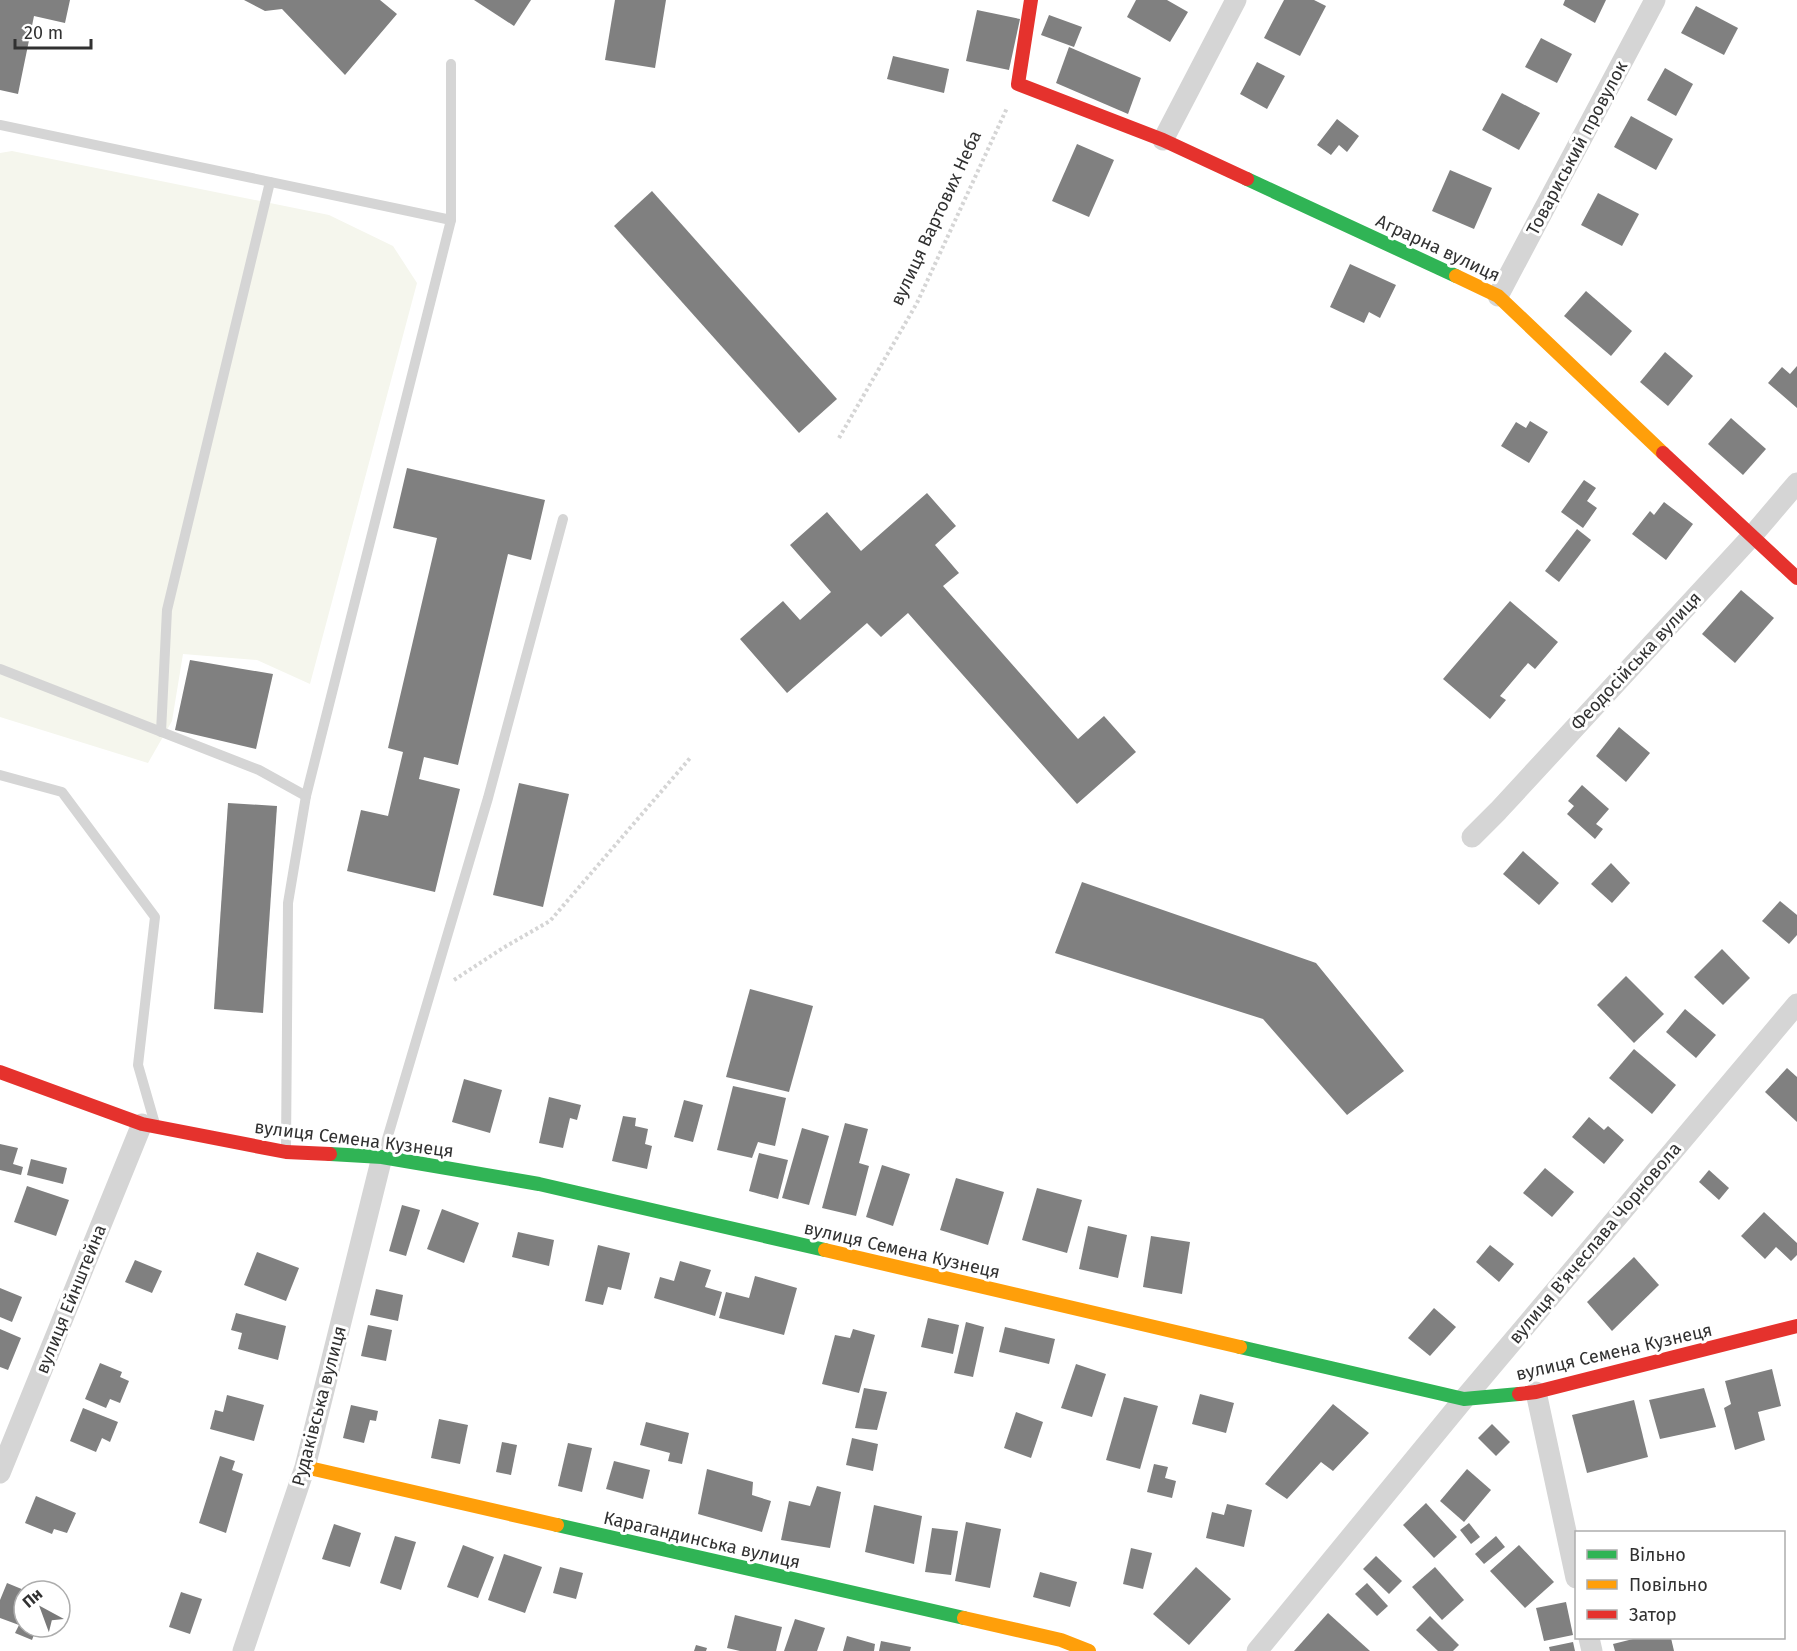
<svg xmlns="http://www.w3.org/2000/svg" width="1797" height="1651" font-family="'Fira Sans',sans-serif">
  <rect width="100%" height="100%" fill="#fff"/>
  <polygon fill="#f5f6ed" points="12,151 329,215 393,246 417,283 310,684 257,660 183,654 172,721 148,763 0,717 0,153"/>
  <g fill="#808080">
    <polygon points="0,0 70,0 65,23 34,16 18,94 0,90"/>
    <polygon points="244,0 380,0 397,14 345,75 282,9 265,11"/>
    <polygon points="474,0 531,0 514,26"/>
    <polygon points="615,0 666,0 655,68 605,60"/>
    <polygon points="1136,0 1167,0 1188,12 1170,42 1127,17"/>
    <polygon points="1284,0 1314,0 1326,6 1300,56 1264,38"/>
    <polygon points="1565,0 1606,0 1595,23 1563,5"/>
    <polygon points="1696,6 1738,28 1724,55 1681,33"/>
    <polygon points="977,10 1020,19 1009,70 966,61"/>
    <polygon points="1049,15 1082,27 1074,47 1041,35"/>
    <polygon points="1541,38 1572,54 1557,83 1525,67"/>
    <polygon points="1069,47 1141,78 1128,114 1056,83"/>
    <polygon points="893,56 949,69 944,93 887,79"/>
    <polygon points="1257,62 1285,76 1267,109 1240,94"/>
    <polygon points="1665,68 1693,84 1676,116 1647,100"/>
    <polygon points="1502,93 1540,113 1519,150 1482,130"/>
    <polygon points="1631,116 1673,139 1656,170 1614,147"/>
    <polygon points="1337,119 1359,136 1347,152 1339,145 1331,155 1317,145"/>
    <polygon points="1077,144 1114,160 1089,217 1052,201"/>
    <polygon points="1450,170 1492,188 1474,229 1432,211"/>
    <polygon points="652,191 837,399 799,433 614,226"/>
    <polygon points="1598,193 1639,214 1622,246 1581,225"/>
    <polygon points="1350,264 1396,285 1380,318 1369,312 1364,323 1330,307"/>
    <polygon points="1586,291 1632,331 1611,356 1564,316"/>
    <polygon points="1665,352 1693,376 1668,406 1640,382"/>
    <polygon points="1797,366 1797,408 1768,383 1782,367 1790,374"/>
    <polygon points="1731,418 1766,449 1743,475 1708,444"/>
    <polygon points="1530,421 1548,432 1529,463 1501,446 1516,422 1526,428"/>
    <polygon points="407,468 545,500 531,560 508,554 458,765 424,757 419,779 460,789 435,892 347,871 361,810 388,816 403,752 388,748 437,538 393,528"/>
    <polygon points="1584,480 1596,488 1587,501 1597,508 1583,528 1561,512"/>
    <polygon points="927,493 956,526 935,545 959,573 943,586 1078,739 1104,716 1136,752 1077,804 908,613 881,637 867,623 787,693 740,639 783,601 800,620 831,592 790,545 827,512 861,551"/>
    <polygon points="1664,502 1693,524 1666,560 1632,534 1650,511 1654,515"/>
    <polygon points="1577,529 1591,540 1559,582 1545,571"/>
    <polygon points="1741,590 1774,618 1735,663 1702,634"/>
    <polygon points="1510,601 1558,642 1535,669 1528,663 1500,696 1506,700 1490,719 1443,679"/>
    <polygon points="190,660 273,674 256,749 175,730"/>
    <polygon points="1619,727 1650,753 1626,782 1596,756"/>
    <polygon points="519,783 569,794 543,907 493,895"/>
    <polygon points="1582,785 1609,809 1596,824 1603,829 1595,839 1567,814 1574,806 1568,801"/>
    <polygon points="228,803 277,806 263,1013 214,1009"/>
    <polygon points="1523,851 1559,883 1539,905 1503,874"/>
    <polygon points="1611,863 1630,883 1612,903 1591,884"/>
    <polygon points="1082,882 1316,963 1404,1071 1347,1115 1263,1019 1055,953"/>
    <polygon points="1780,901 1797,915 1797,935 1789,944 1762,921"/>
    <polygon points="1722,949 1750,978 1723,1005 1694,977"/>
    <polygon points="1626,976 1664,1014 1634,1043 1597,1005"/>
    <polygon points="750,989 813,1006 789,1092 726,1077"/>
    <polygon points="1685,1009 1716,1035 1696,1058 1666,1032"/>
    <polygon points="1634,1049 1676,1085 1652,1114 1609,1078"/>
    <polygon points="1787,1068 1797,1077 1797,1122 1765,1092"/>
    <polygon points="464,1079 502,1090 490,1133 452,1122"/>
    <polygon points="733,1086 786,1098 775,1146 758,1142 752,1158 717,1150"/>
    <polygon points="549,1097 581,1105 577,1120 570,1118 563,1148 539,1143"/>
    <polygon points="684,1100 703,1105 693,1142 674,1137"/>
    <polygon points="623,1116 636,1118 635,1126 648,1129 645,1144 652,1146 647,1169 612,1161"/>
    <polygon points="1589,1117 1604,1130 1608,1126 1624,1140 1604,1164 1572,1137"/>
    <polygon points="845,1123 868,1129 859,1163 869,1166 856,1216 822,1208"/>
    <polygon points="802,1128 829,1136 809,1205 782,1198"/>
    <polygon points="0,1144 18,1148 13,1164 23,1167 21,1175 0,1170"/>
    <polygon points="759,1153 788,1160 778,1199 749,1191"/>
    <polygon points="31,1159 67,1168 63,1184 27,1175"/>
    <polygon points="882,1165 910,1174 893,1226 866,1217"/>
    <polygon points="1545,1168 1574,1192 1552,1217 1523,1193"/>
    <polygon points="1709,1170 1729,1188 1719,1200 1699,1182"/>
    <polygon points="956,1178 1004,1192 988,1245 940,1230"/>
    <polygon points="27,1186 69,1200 56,1236 14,1222"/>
    <polygon points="1037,1188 1082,1200 1067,1253 1022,1240"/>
    <polygon points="402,1205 420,1210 406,1256 389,1251"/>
    <polygon points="442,1209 479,1223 464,1263 427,1249"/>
    <polygon points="1764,1212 1797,1243 1797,1255 1791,1261 1776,1247 1765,1259 1741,1236"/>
    <polygon points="1088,1226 1127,1235 1118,1278 1079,1269"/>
    <polygon points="518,1232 554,1240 549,1266 512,1257"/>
    <polygon points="1151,1236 1190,1242 1182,1294 1143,1287"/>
    <polygon points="598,1245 630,1253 621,1290 608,1287 603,1305 585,1301"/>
    <polygon points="1490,1245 1514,1264 1499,1282 1476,1262"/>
    <polygon points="257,1252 299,1268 286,1301 244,1285"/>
    <polygon points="1634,1257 1659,1285 1612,1331 1587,1302"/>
    <polygon points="135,1260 162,1271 152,1293 125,1282"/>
    <polygon points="680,1261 711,1270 705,1287 722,1292 715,1316 654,1298 660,1277 674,1281"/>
    <polygon points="755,1276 797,1288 784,1335 719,1318 726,1292 749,1298"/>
    <polygon points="0,1288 22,1297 12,1322 0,1317"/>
    <polygon points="376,1289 403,1295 398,1321 370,1315"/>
    <polygon points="1434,1308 1456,1327 1430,1356 1408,1338"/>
    <polygon points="236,1313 286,1326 278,1360 238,1349 242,1333 231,1330"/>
    <polygon points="928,1318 959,1325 953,1354 921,1347"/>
    <polygon points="966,1322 984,1327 973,1377 954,1373"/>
    <polygon points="368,1325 392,1330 386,1361 361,1356"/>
    <polygon points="1005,1327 1055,1339 1049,1364 999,1352"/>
    <polygon points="0,1329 21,1338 8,1370 0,1367"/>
    <polygon points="853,1329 875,1335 859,1393 822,1384 835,1335 850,1338"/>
    <polygon points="100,1363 122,1372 120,1377 129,1381 120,1403 110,1399 106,1408 85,1399"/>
    <polygon points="1076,1364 1106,1374 1092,1417 1061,1408"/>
    <polygon points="1772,1369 1781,1406 1758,1412 1765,1440 1735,1450 1724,1408 1731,1404 1725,1381"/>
    <polygon points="864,1388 887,1392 877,1430 855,1428"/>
    <polygon points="1704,1388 1716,1427 1660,1439 1649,1400"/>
    <polygon points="1200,1394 1234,1403 1226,1433 1192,1424"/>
    <polygon points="227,1395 264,1405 254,1441 210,1429 215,1410 223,1412"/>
    <polygon points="1124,1397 1158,1406 1140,1469 1106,1460"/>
    <polygon points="1634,1400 1648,1457 1587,1473 1572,1415"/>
    <polygon points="1333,1404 1369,1433 1333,1471 1321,1462 1287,1499 1265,1484"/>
    <polygon points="351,1405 378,1411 376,1421 370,1420 364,1443 343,1438"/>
    <polygon points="83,1408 118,1422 110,1442 102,1438 96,1452 70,1441"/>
    <polygon points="1016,1412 1043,1422 1031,1458 1004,1448"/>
    <polygon points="439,1419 468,1425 460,1464 431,1458"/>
    <polygon points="646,1422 689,1433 682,1464 668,1461 670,1453 640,1445"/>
    <polygon points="1492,1424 1510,1442 1496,1456 1478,1438"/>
    <polygon points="852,1438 878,1444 873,1471 846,1465"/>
    <polygon points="502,1442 517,1445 511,1475 496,1472"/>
    <polygon points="568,1443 592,1448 582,1492 558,1486"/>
    <polygon points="220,1456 235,1461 232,1470 243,1474 226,1533 199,1523"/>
    <polygon points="614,1461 650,1470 643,1499 606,1489"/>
    <polygon points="1154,1464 1168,1467 1165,1478 1176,1481 1172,1498 1147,1492"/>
    <polygon points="707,1469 753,1482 752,1495 771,1501 762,1532 698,1514"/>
    <polygon points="1467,1469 1491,1490 1464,1522 1440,1501"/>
    <polygon points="817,1486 841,1492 830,1548 781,1540 789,1501 810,1506"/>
    <polygon points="36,1496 76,1513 67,1533 54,1529 52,1534 25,1523"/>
    <polygon points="1426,1503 1457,1537 1434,1558 1403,1525"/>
    <polygon points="1227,1504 1252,1510 1244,1547 1206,1538 1212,1512 1224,1515"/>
    <polygon points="874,1505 922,1516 914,1564 865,1552"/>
    <polygon points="966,1522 1001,1529 990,1588 955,1581"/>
    <polygon points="1469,1523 1480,1537 1471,1544 1460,1530"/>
    <polygon points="334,1524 361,1533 350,1567 322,1559"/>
    <polygon points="932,1528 958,1531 951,1575 925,1572"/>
    <polygon points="395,1536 416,1542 401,1590 380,1583"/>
    <polygon points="1496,1536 1505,1547 1484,1564 1475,1554"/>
    <polygon points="463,1545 494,1557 478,1598 447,1587"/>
    <polygon points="1519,1545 1554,1582 1525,1608 1490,1571"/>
    <polygon points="1131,1548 1152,1553 1143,1589 1123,1584"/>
    <polygon points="504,1554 542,1567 525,1613 488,1600"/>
    <polygon points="1376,1556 1402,1581 1389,1594 1363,1569"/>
    <polygon points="560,1567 583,1573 576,1599 553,1593"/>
    <polygon points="1196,1567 1231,1599 1189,1645 1153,1614"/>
    <polygon points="1435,1567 1464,1600 1442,1620 1412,1587"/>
    <polygon points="1040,1572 1077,1582 1070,1607 1033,1597"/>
    <polygon points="7,1583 24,1590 24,1627 37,1627 32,1640 15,1633 19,1625 0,1618 0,1600"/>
    <polygon points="1367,1583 1388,1606 1377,1616 1355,1594"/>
    <polygon points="181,1592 202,1599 190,1634 169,1627"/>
    <polygon points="1566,1602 1573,1635 1544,1641 1536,1608"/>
    <polygon points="1328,1613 1370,1651 1294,1651"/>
    <polygon points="735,1615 782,1627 776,1651 740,1651 727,1648"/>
    <polygon points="1430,1616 1459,1645 1453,1651 1438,1651 1416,1630"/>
    <polygon points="795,1619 825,1628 817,1651 784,1651"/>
    <polygon points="847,1636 875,1644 874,1651 843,1651"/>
    <polygon points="1637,1638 1671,1638 1674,1651 1615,1651 1613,1644"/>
    <polygon points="881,1641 911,1647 910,1651 879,1651"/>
    <polygon points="1573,1642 1575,1651 1550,1651 1549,1647"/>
    <polygon points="696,1645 707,1648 706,1651 694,1651"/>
  </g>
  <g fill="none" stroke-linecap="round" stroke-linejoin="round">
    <g stroke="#d5d5d5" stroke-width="4" stroke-dasharray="3 3" stroke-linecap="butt">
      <polyline points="839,438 917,303 1007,108"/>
      <polyline points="454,980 503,948 550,921 691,757"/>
    </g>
    <g stroke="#d5d5d5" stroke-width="10">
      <polyline points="0,125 451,220"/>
      <polyline points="0,669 259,770 306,796"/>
      <polyline points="161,732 167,610 270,182"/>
      <polyline points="0,775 62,792 155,917 138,1065 155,1124"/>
      <polyline points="286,1149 288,903 306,796 451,220 451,64"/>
      <polyline points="382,1156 488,798 563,519"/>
    </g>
    <g stroke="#d5d5d5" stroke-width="21">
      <polyline points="1163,140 1236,0"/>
      <polyline points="1498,296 1655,0"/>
      <polyline points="1472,837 1498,811 1751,537 1797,483"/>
      <polyline points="1536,1392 1576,1578"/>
      <polyline points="0,1473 142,1124"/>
      <polyline points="1589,1638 1592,1651"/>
      <polyline points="243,1651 305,1467 382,1157"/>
      <polyline points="1257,1651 1464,1399 1797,1004"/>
    </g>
    <g stroke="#30b455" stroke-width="14">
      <polyline points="1247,179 1456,276"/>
      <polyline points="330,1154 382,1157 539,1184 825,1250"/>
      <polyline points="1240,1347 1464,1399 1519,1394"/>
      <polyline points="557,1525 964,1618"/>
    </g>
    <g stroke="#ff9f0a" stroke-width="14">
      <polyline points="1456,276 1498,296 1663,453"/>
      <polyline points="825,1250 1240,1347"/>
      <polyline points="305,1467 557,1525"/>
      <polyline points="964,1618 1061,1640 1089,1651"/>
    </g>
    <g stroke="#e5322d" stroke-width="14">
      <polyline points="1031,0 1018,84 1163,140 1247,179"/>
      <polyline points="1663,453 1797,578"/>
      <polyline points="0,1072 142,1124 286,1152 330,1154"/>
      <polyline points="1519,1394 1536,1392 1797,1326"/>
    </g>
  </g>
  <g text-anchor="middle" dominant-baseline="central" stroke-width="6" stroke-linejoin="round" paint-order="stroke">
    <g font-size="18" fill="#313131" stroke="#fff">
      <text transform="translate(1577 148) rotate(-62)">Товариський провулок</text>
      <text transform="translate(936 218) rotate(-65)">вулиця Вартових Неба</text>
      <text transform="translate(1438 248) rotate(25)">Аграрна вулиця</text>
      <text transform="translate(1636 661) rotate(-47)">Феодосійська вулиця</text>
      <text transform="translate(354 1139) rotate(7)">вулиця Семена Кузнеця</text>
      <text transform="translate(1595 1243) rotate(-50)">вулиця В'ячеслава Чорновола</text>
      <text transform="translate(902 1250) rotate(13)">вулиця Семена Кузнеця</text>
      <text transform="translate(71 1299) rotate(-68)">вулиця Ейнштейна</text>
      <text transform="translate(1614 1352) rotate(-13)">вулиця Семена Кузнеця</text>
      <text transform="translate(319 1406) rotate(-75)">Рудаківська вулиця</text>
      <text transform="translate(702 1540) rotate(13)">Карагандинська вулиця</text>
    </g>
  </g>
  <rect x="1575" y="1531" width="210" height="108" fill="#ffffff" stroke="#adadad" stroke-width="1.5"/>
  <rect x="1587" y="1550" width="30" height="9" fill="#30b455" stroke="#adadad" stroke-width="1.5"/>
  <text x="1629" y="1561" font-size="18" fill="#313131">Вільно</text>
  <rect x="1587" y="1580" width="30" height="9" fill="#ff9f0a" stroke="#adadad" stroke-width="1.5"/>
  <text x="1629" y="1591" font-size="18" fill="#313131">Повільно</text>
  <rect x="1587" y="1610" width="30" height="9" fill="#e5322d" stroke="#adadad" stroke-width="1.5"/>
  <text x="1629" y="1621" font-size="18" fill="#313131">Затор</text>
  <g transform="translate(42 1609) rotate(319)"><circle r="28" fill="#ffffff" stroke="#adadad" stroke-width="1.5"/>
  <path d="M0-4.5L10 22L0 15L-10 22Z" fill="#797979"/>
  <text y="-9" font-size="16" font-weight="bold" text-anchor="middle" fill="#313131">Пн</text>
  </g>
  <path d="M15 39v9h76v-9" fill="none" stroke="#313131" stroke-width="3"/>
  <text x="24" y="39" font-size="18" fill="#313131" stroke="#ffffff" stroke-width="4.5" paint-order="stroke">20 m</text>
</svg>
